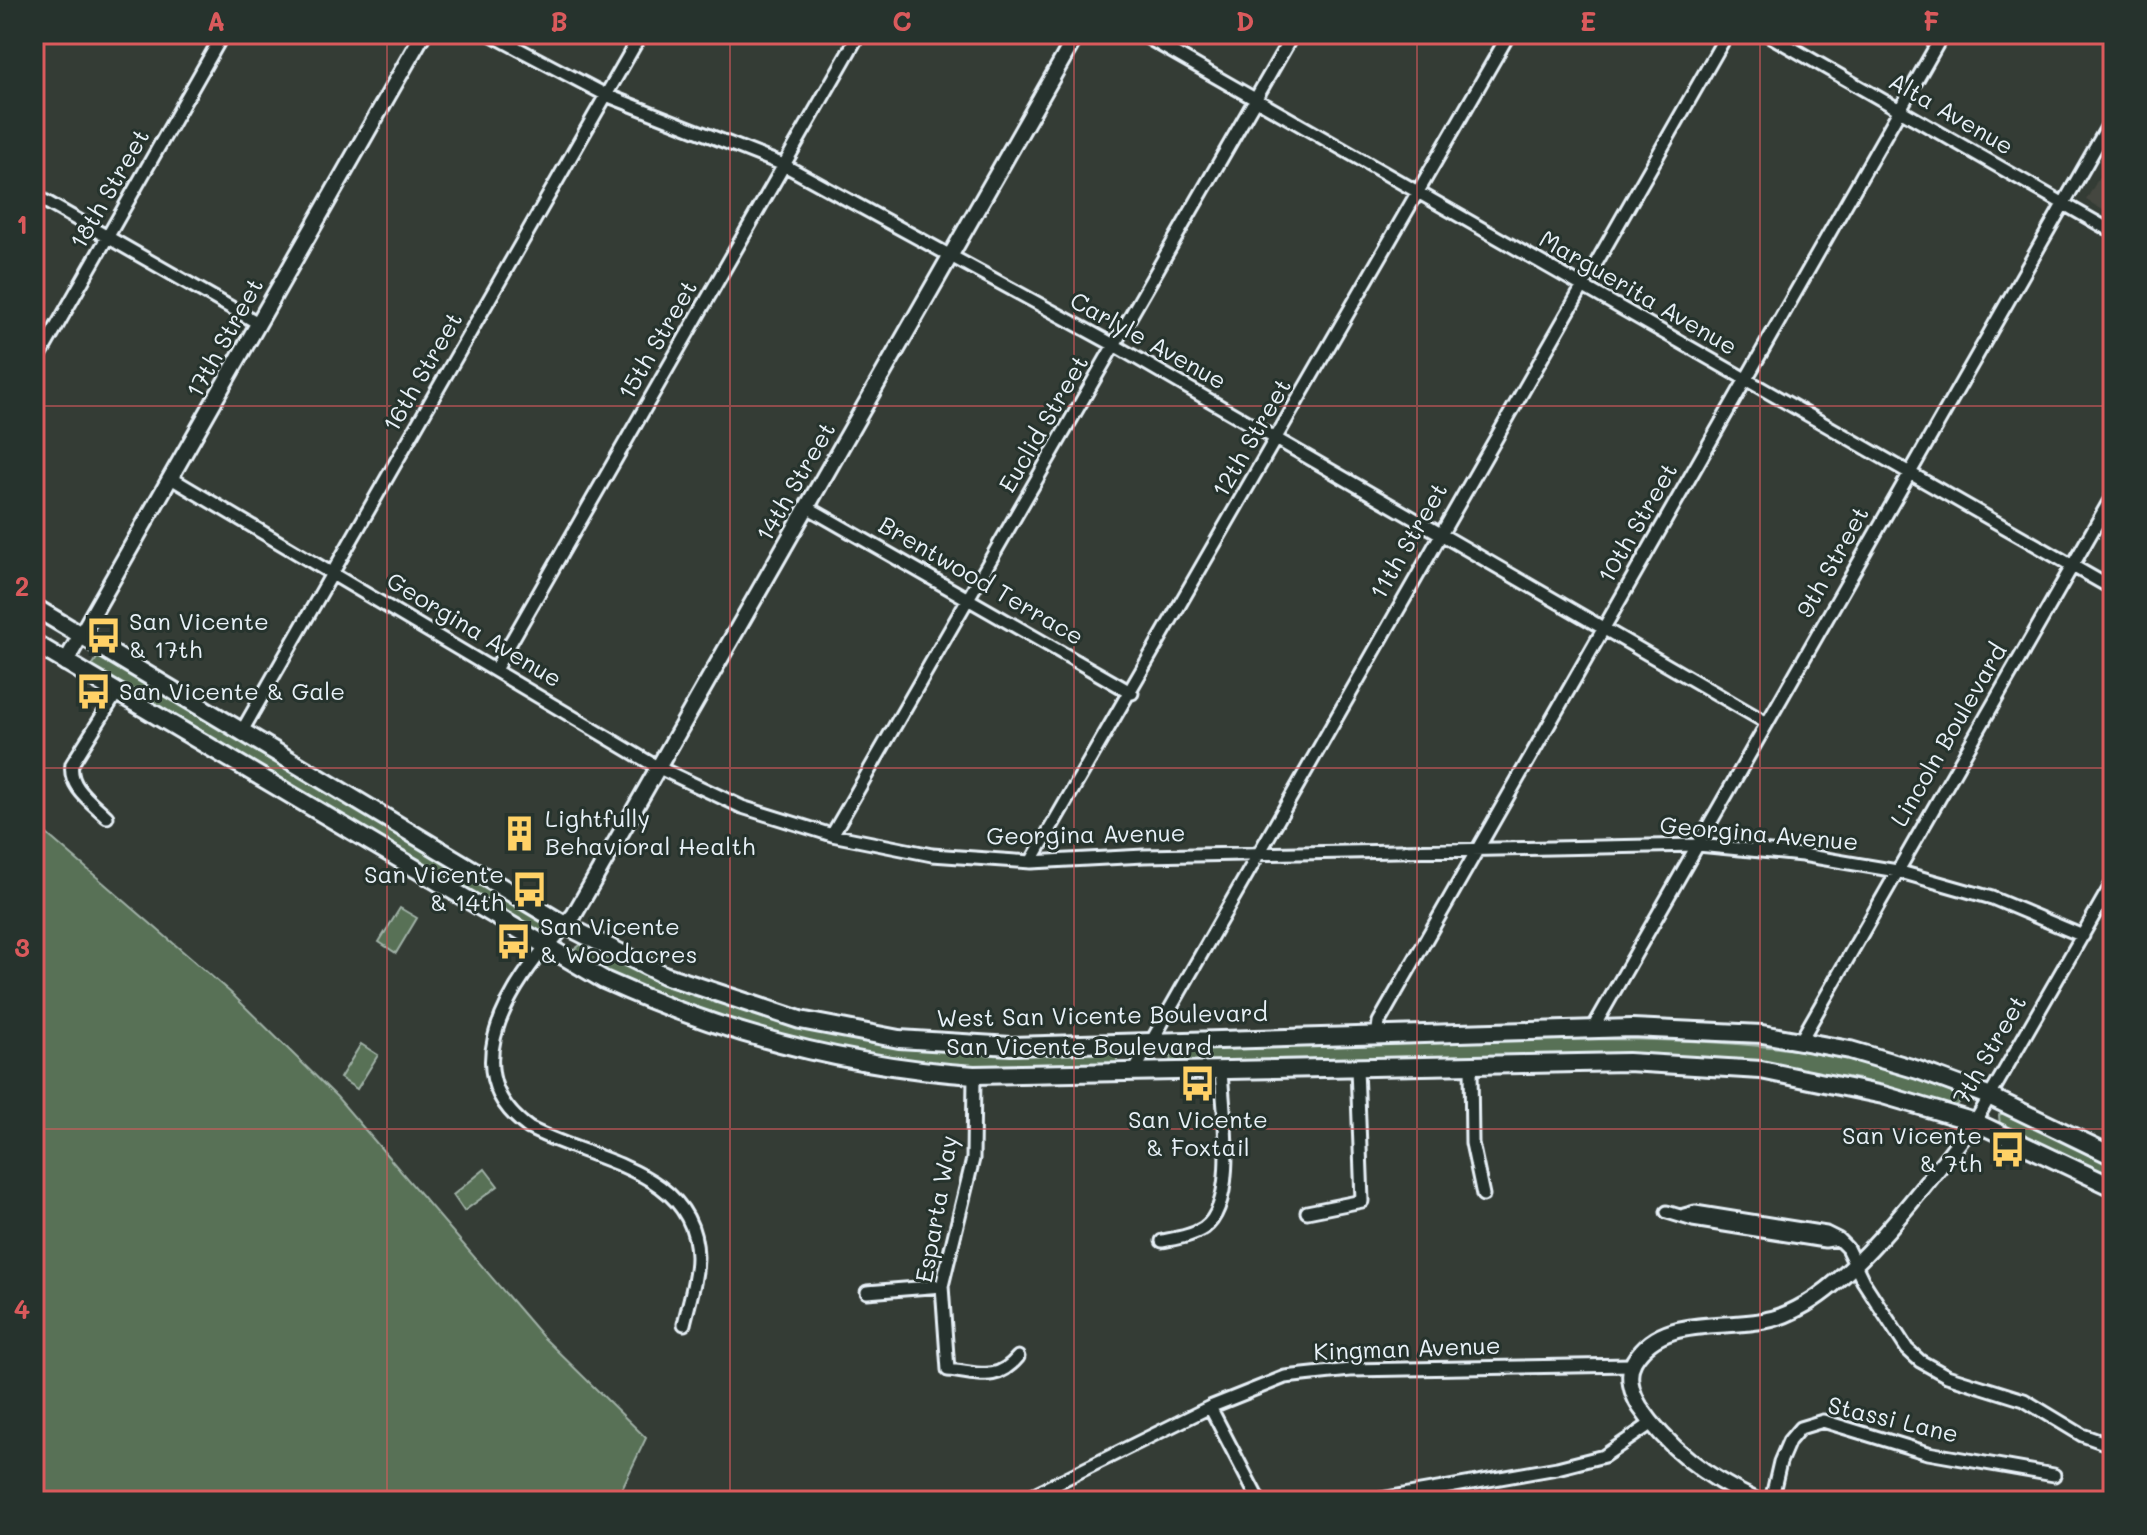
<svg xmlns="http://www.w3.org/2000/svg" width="2147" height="1535" font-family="Mali,sans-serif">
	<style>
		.built { fill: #44463f }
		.green { fill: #587156; stroke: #a0b1a7; stroke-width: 2 }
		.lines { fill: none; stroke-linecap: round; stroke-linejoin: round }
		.minor-casing { stroke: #e8f1f8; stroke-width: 17 }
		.tertiary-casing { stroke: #e8f1f8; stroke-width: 20 }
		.secondary-casing { stroke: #e8f1f8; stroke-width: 22 }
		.minor { stroke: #26332d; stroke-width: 11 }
		.tertiary { stroke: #26332d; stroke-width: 14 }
		.secondary { stroke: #26332d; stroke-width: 16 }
		.grid { fill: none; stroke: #da5a5c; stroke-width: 2; stroke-opacity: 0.55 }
		.labels { text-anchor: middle; stroke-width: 6; stroke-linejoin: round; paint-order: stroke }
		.street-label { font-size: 24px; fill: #e8f1f8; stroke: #26332d }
		.poi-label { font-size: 24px; fill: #e8f1f8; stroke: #26332d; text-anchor: start }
		.neatline { fill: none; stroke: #da5a5c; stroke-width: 3 }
		.grid-label { font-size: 26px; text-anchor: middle; font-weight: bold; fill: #da5a5c }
	</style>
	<rect width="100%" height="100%" fill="#343c35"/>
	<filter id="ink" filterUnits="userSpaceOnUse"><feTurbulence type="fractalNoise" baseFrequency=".0125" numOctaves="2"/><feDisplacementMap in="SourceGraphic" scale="16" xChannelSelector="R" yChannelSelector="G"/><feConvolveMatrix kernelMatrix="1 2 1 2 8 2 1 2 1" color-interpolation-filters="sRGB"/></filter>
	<g filter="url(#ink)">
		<path class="built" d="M2113,153V216L2086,200Z"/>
		<path class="green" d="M99,655L543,920V929L536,933L90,669Z
			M34,823L231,993L337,1097L542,1336L646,1438L616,1501H34Z
			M400,908L417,918L396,953L379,942Z
			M583,943C675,987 768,1025 869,1042C949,1055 1030,1052 1111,1050L1117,1053V1063L1114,1066C1080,1067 1045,1071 1010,1070C856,1065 713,1029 577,956L575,949Z
			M1582,1039C1709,1039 1839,1043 1957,1094L1960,1102L1952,1108L1859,1079L1748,1060L1656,1055L1169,1064L1174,1049Z
			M361,1044L378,1055L357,1089L340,1078Z
			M2007,1111L2113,1163V1183L2000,1126L1999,1115Z
			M485,1169L498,1186L464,1211L453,1195Z"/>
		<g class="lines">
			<defs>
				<path id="minor" d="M490,34L606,95L784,165L1114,345L1767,723
					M1141,34L2113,589
					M1767,34L2113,232
					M34,195L258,323
					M34,366L223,34
					M171,478L657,767L742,807L832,835L932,855L1031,862L1144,856L1698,845L1802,855L1897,871L1992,898L2083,936
					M807,507L1132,693
					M496,668L859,34
					M242,731L641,34
					M107,817C92,802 68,787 72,764L116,694
					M832,835L1293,34
					M1031,862L1509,34
					M546,946C502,999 458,1077 529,1128C590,1161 696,1169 697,1257C697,1279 689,1302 684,1324
					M1592,1030L2113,117
					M1377,1037L1379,1022L1943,34
					M1801,1040L2113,495
					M1471,1066L1472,1143L1483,1195
					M1134,1072L1727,34
					M974,1075L973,1159L942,1286L948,1370C979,1373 996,1383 1018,1357
					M1975,1122L2113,882
					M1307,1212L1362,1201L1357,1068
					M1667,1212L1693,1220L1825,1241L1838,1239
					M1684,1215L1695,1212L1826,1233L1838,1239L1847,1248L1863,1281L1907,1349L1920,1361L1947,1376L2024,1400L2082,1435L2113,1446
					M1162,1241C1177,1238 1192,1236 1204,1228C1238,1204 1223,1109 1221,1071
					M867,1292L942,1286
					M1210,1407L1259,1501
					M1020,1501L1210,1407L1285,1377L1350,1370L1632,1365
					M1369,1501L1557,1468L1604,1456L1652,1423
					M1771,1501L1780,1462L1789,1441L1800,1428L1823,1421L1928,1453L2054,1475"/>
				<path id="tertiary" d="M65,663L423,34
					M546,946L574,915L1077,34
					M1757,1501C1712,1480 1668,1449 1640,1407C1632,1394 1626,1375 1634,1361C1661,1315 1722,1330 1767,1320C1780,1318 1794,1311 1806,1304C1864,1270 1932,1175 1975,1122"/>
				<path id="secondary" d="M34,607L565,925L664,975L800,1020L899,1039L1011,1046L1632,1028L1762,1034L1850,1050L1918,1070L1991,1097L2113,1156
					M34,643L604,980C723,1034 843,1066 974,1075L1628,1062L1761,1070L1883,1095L1975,1122L2113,1187"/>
			</defs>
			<use href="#minor" class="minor-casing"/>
			<use href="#tertiary" class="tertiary-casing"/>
			<use href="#secondary" class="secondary-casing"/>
			<use href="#minor" class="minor"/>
			<use href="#tertiary" class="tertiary"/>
			<use href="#secondary" class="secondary"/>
		</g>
	</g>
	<path class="grid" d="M387,34V1501M730,34V1501M1074,34V1501M1417,34V1501M1760,34V1501M34,406H2113M34,768H2113M34,1129H2113"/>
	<defs>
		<symbol id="bus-bare" viewBox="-9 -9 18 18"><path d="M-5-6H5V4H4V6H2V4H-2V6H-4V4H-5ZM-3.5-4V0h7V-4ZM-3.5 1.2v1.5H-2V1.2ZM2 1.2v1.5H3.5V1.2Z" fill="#ffd166" stroke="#26332d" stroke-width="2.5" paint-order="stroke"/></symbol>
		<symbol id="building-bare" viewBox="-9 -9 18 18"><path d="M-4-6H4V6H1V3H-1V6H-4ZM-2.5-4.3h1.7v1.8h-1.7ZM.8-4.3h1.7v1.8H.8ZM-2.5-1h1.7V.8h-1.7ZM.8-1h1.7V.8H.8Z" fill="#ffd166" stroke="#26332d" stroke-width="2.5" paint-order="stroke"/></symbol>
	</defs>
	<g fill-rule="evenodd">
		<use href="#bus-bare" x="78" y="610" width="51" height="51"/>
		<use href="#bus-bare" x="68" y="666" width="51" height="51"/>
		<use href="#building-bare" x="494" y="808" width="51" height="51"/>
		<use href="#bus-bare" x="504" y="864" width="51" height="51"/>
		<use href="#bus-bare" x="488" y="916" width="51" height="51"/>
		<use href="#bus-bare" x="1172" y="1058" width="51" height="51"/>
		<use href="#bus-bare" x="1982" y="1124" width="51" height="51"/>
	</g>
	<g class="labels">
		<g class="street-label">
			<text transform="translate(1951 114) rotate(30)" y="8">Alta Avenue</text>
			<text transform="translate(110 189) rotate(-60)" y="8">18th Street</text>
			<text transform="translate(1638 293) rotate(30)" y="8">Marguerita Avenue</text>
			<text transform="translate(225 338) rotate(-61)" y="8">17th Street</text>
			<text transform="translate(658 340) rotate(-60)" y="8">15th Street</text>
			<text transform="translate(1148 341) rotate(29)" y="8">Carlyle Avenue</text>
			<text transform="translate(423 372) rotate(-60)" y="8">16th Street</text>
			<text transform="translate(1044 424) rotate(-60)" y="8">Euclid Street</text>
			<text transform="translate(1252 438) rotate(-60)" y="8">12th Street</text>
			<text transform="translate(796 482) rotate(-60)" y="8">14th Street</text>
			<text transform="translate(1638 523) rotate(-60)" y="8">10th Street</text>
			<text transform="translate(1409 541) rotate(-60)" y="8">11th Street</text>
			<text transform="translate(1833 562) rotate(-61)" y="8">9th Street</text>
			<text transform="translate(981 581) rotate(30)" y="8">Brentwood Terrace</text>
			<text transform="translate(474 630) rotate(31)" y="8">Georgina Avenue</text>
			<text transform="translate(1949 735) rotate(-60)" y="8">Lincoln Boulevard</text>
			<text transform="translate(1759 834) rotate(5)" y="8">Georgina Avenue</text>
			<text transform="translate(1086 835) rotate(-1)" y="8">Georgina Avenue</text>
			<text transform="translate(1102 1016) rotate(-1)" y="8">West San Vicente Boulevard</text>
			<text x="1079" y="1055">San Vicente Boulevard</text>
			<text transform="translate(1990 1050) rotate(-60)" y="8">7th Street</text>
			<text transform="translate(937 1209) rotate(-80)" y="8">Esparta Way</text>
			<text transform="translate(1407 1349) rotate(-2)" y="8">Kingman Avenue</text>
			<text transform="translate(1893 1420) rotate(13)" y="8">Stassi Lane</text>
		</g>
		<g class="poi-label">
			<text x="129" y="630">San Vicente<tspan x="129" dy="28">&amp; 17th</tspan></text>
			<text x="119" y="700">San Vicente &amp; Gale</text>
			<text x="545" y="827">Lightfully<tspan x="545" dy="28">Behavioral Health</tspan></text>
			<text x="504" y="883" text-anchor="end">San Vicente<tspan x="504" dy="28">&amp; 14th</tspan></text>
			<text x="540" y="935">San Vicente<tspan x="540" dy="28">&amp; Woodacres</tspan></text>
			<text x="1198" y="1128" text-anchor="middle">San Vicente<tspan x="1198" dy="28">&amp; Foxtail</tspan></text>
			<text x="1982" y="1144" text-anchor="end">San Vicente<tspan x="1982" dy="28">&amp; 7th</tspan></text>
		</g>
	</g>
	<rect width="2147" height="1535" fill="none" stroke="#26332d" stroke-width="88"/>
	<rect x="44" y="44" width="2059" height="1447" class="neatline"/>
	<g class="grid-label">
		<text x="216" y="31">A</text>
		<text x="559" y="31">B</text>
		<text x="902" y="31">C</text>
		<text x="1245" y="31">D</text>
		<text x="1588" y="31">E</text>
		<text x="1931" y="31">F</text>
		<text x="22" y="234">1</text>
		<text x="22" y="596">2</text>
		<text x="22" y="957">3</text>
		<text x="22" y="1319">4</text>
	</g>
</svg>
